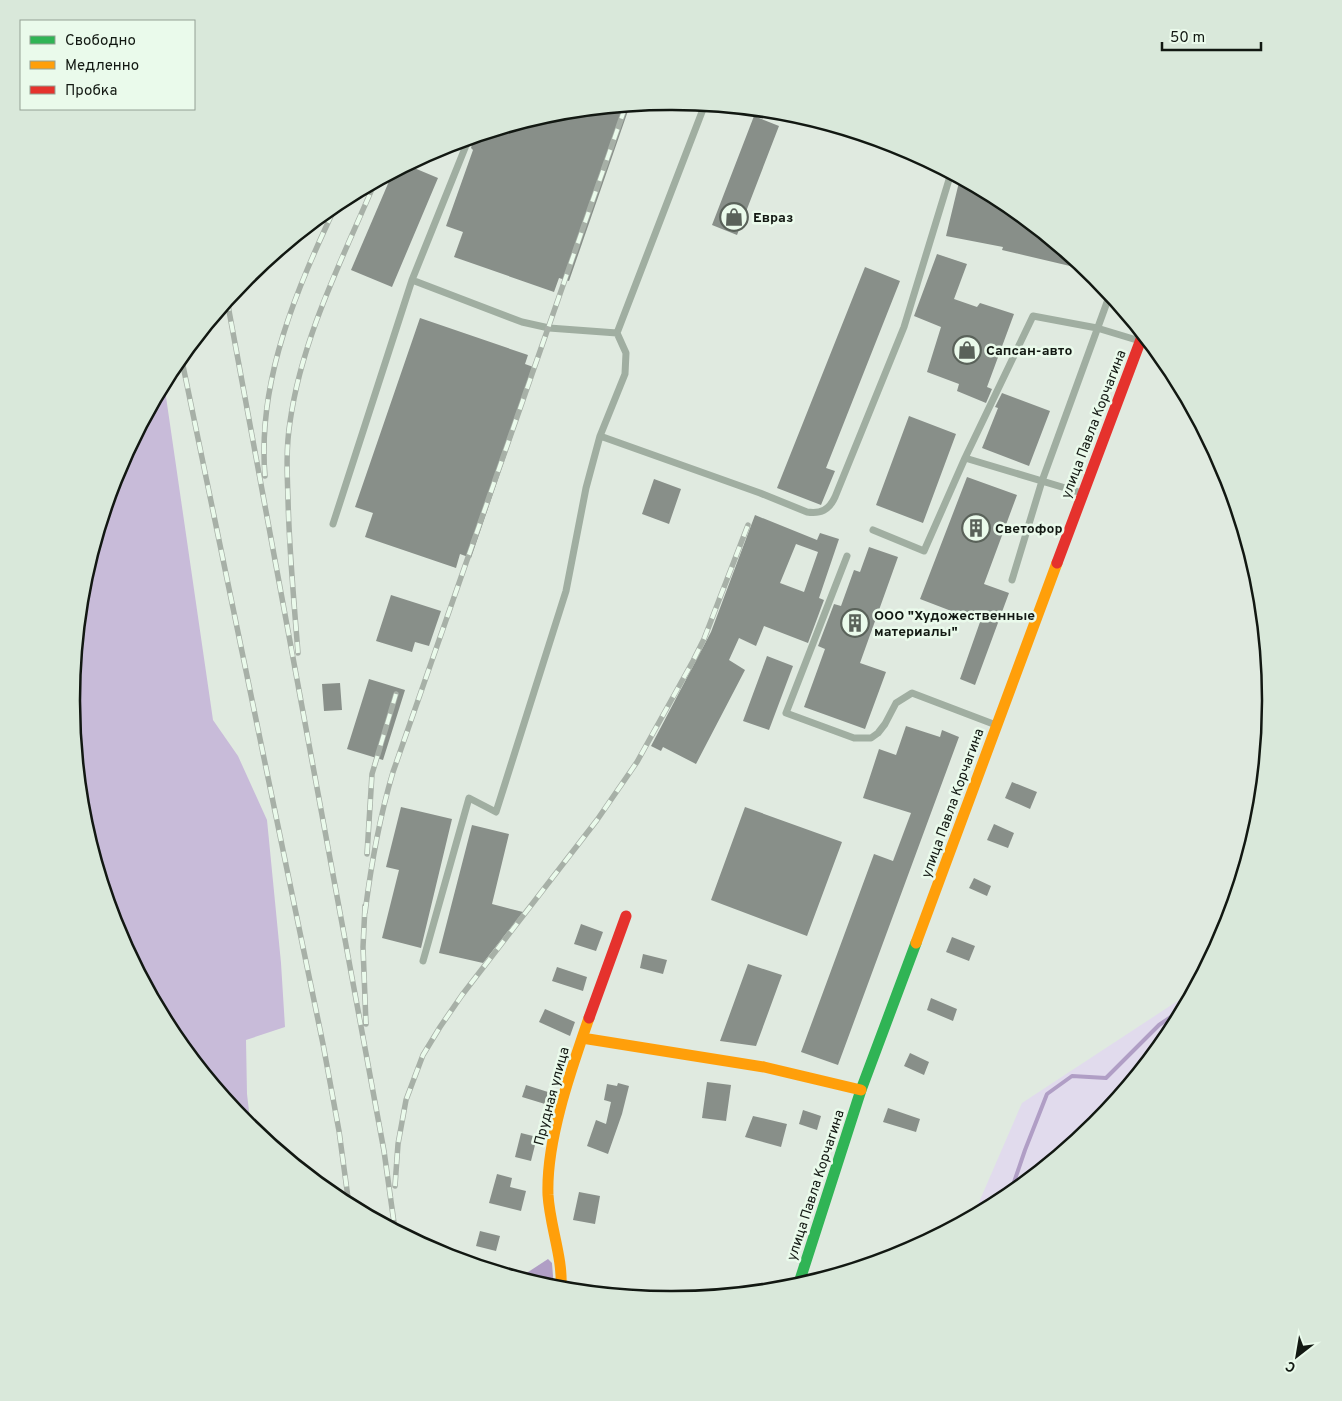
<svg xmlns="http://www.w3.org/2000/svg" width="1342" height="1401" font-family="Overpass,sans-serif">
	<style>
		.green { fill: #e1dbed }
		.forest { fill: #c8bbd9 }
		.water { fill: #b09ec5 }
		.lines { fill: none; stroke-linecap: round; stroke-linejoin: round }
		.stream { stroke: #b09ec5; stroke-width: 4 }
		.building { fill: #888f89; fill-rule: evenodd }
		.lane { stroke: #a0aea1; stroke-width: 7 }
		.fast { stroke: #30b455; stroke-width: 11 }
		.slow { stroke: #ff9f0a; stroke-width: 11 }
		.jam { stroke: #e5322d; stroke-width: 11 }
		.rail-casing { stroke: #a7b0a7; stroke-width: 5.5 }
		.rail { stroke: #eafaeb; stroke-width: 4; stroke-dasharray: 11; stroke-linecap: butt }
		.labels { text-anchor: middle; stroke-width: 5; stroke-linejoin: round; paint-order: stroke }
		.poi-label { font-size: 14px; font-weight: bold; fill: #121812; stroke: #eafaeb; text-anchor: start }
		.street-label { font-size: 14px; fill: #121812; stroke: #eafaeb }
		.rim { fill: none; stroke: #121812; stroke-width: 2.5 }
	</style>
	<rect width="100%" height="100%" fill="#e0eae0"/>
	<path class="green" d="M1194,988L1170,1034L1095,1125L1004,1199L973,1216L1022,1103L1176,1002Z"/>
	<path class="forest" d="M164,383L213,720L238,756L267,820L281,963L285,1027L246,1040L247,1094L251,1128L172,1033L117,930L83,817L71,700L83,583L117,471Z"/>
	<path class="water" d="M548,1259L552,1263L554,1289L519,1278Z"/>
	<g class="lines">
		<path class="stream" d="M1010,1194L1025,1150L1047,1094L1072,1076L1106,1078L1159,1025L1184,1008"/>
	</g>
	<path class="building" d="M630,105L569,281L559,278L554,292L454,257L463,232L446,226L473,150L471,148L474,137L554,112Z
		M754,116L779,126L737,235L712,225Z
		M407,165L438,178L392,287L351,270L393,172Z
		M960,178L1004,202L1087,270L1002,250L1003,247L946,236Z
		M937,254L967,264L954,299L977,307L980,303L1014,314L987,387L992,389L986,403L957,391L959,384L927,372L941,327L914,316Z
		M865,267L900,281L826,468L835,471L821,505L777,488Z
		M420,318L528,355L525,364L536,368L471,558L460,554L456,568L365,537L373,513L355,507Z
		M1002,393L1050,411L1029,466L982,448L998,408L995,407Z
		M909,416L956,434L923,523L876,505Z
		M967,477L1017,495L984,584L1009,593L975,685L960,679L980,622L920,599Z
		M654,479L681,489L669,524L642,514Z
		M755,515L817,540L820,533L839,539L819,598L824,600L808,643L764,626L756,646L739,638L729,660L745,670L696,764L663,747L661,751L651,746L711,632ZM796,544L818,552L804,592L780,583Z
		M869,547L898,557L860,663L886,672L865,729L804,707L825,649L818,646L834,604L841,606L854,570L860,572Z
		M391,595L441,611L429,646L415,642L412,652L376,641Z
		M767,656L793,666L769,730L743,721Z
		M369,679L405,690L383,760L347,749Z
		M340,683L342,710L324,711L322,684Z
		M906,726L940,737L942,730L959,737L838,1065L801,1052L874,854L893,861L911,813L863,798L879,749L896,755Z
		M1012,782L1037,792L1030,809L1005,798Z
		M401,807L452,819L421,948L382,938L399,870L386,867Z
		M745,807L842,842L807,936L711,900Z
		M994,824L1014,833L1008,848L987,840Z
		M472,825L509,834L492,904L523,912L483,963L439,953Z
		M974,878L991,886L987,896L969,888Z
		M581,924L603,932L596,951L574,944Z
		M952,937L975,946L969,961L946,952Z
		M643,954L667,960L663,974L640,968Z
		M748,964L782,975L756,1046L720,1041Z
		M557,967L587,977L583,991L552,981Z
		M931,998L957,1009L953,1021L927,1010Z
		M545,1009L575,1022L570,1036L539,1022Z
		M910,1053L929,1062L924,1075L904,1066Z
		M707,1082L731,1085L726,1121L702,1118Z
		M618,1083L629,1086L622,1114L608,1154L587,1146L596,1120L606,1124L611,1102L604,1100L607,1084L617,1086Z
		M526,1085L548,1092L545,1104L522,1097Z
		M888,1108L920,1119L916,1132L883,1122Z
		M803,1110L821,1116L817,1130L799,1124Z
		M753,1116L787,1124L781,1147L745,1137Z
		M521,1133L537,1137L531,1161L515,1157Z
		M497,1174L512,1178L510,1187L526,1191L521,1211L489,1203Z
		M579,1192L600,1196L595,1224L573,1220Z
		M480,1231L500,1236L496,1251L476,1246Z"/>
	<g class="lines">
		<path class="lane" d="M846,130L877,139
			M412,280L522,322L549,328L617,333
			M600,436L760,493L807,512C821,514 829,510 835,497L904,327L951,173
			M965,458L1033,316L1097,328L1140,341
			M333,524L412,280L469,138
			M873,530L924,551L965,458L1082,493
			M847,556L786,713L854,738H871L878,733L885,724L896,703L912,693L996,725
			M1012,580L1042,481L1110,294
			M423,961L469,798L496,812L566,591L586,488L600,436L625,374L626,353L617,333L705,104"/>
		<path class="fast" d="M798,1286L861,1090L916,943"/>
		<path class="slow" d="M916,943L1057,563
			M582,1038L764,1067L861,1090
			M561,1289C563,1257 550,1227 548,1195C546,1140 571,1070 589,1018"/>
		<path class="jam" d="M1057,563L1143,334
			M589,1018L626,916"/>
		<defs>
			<path id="rail" d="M227,300L384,1151L395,1230
				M181,356L323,1044L339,1131L349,1205
				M265,476C257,379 297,289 337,203
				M298,653C294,601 289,550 288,498C287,473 286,447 290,422C302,337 342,260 375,182
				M367,854L372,774L396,694
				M365,906L363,947L366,1024
				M365,913C371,865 379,819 393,772L626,105
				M395,1186L398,1144L406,1100L423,1055L440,1027L462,995L597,820L637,762L693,661L704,639L748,525"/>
		</defs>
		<use href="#rail" class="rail-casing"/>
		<use href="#rail" class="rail"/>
	</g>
	<defs>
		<symbol id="shop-ring" viewBox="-11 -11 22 22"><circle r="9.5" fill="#eafaeb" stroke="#5a625a" stroke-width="1.5"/><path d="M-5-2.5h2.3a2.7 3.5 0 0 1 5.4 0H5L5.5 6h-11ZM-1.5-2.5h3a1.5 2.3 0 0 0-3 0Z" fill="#5a625a"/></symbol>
		<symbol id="building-ring" viewBox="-11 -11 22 22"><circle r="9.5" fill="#eafaeb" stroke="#5a625a" stroke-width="1.5"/><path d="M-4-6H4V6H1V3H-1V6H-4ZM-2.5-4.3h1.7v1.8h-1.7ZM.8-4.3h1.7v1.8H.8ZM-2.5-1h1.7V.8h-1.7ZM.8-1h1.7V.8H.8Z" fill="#5a625a"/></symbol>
	</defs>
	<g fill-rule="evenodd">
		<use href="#shop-ring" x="718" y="201" width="32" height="32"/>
		<use href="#shop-ring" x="951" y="334" width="32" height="32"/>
		<use href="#building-ring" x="960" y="512" width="32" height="32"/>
		<use href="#building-ring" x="839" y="607" width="32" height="32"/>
	</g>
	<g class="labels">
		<g class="poi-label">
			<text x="753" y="222">Евраз</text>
			<text x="986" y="355">Сапсан-авто</text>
			<text x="995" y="533">Светофор</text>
			<text x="874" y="620">ООО "Художественные<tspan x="874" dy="16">материалы"</tspan></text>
		</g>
		<g class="street-label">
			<text transform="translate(1093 424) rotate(-69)" y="5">улица Павла Корчагина</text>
			<text transform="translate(952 803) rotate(-70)" y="5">улица Павла Корчагина</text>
			<text transform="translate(551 1096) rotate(-75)" y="5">Прудная улица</text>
			<text transform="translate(815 1185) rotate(-72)" y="5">улица Павла Корчагина</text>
		</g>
	</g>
	<path d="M0 0H1342V1401H0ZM670 110H672A590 590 0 0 1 1262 700V701A590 590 0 0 1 672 1291H670A590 590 0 0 1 80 701V700A590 590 0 0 1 670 110Z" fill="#d9e8da" fill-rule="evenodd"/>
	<path class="rim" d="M670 110H672A590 590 0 0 1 1262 700V701A590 590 0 0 1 672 1291H670A590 590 0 0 1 80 701V700A590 590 0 0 1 670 110Z"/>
	<rect x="20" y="20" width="175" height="90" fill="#eafaeb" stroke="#94a094"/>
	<rect x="30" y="36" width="25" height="8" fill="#30b455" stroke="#94a094"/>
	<text x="65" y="45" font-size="15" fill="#121812">Свободно</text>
	<rect x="30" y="61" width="25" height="8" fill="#ff9f0a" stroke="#94a094"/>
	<text x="65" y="70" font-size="15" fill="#121812">Медленно</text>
	<rect x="30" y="86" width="25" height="8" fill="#e5322d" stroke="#94a094"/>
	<text x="65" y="95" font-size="15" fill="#121812">Пробка</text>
	<g transform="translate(1297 1356) rotate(211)" stroke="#eafaeb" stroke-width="4" paint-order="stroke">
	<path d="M0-4L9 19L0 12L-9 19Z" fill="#121812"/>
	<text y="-8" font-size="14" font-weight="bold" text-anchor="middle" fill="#121812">С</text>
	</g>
	<path d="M1162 42v8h99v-8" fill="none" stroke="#121812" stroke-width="2.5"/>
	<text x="1170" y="42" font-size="15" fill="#121812" stroke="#eafaeb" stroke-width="4" paint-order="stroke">50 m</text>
</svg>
